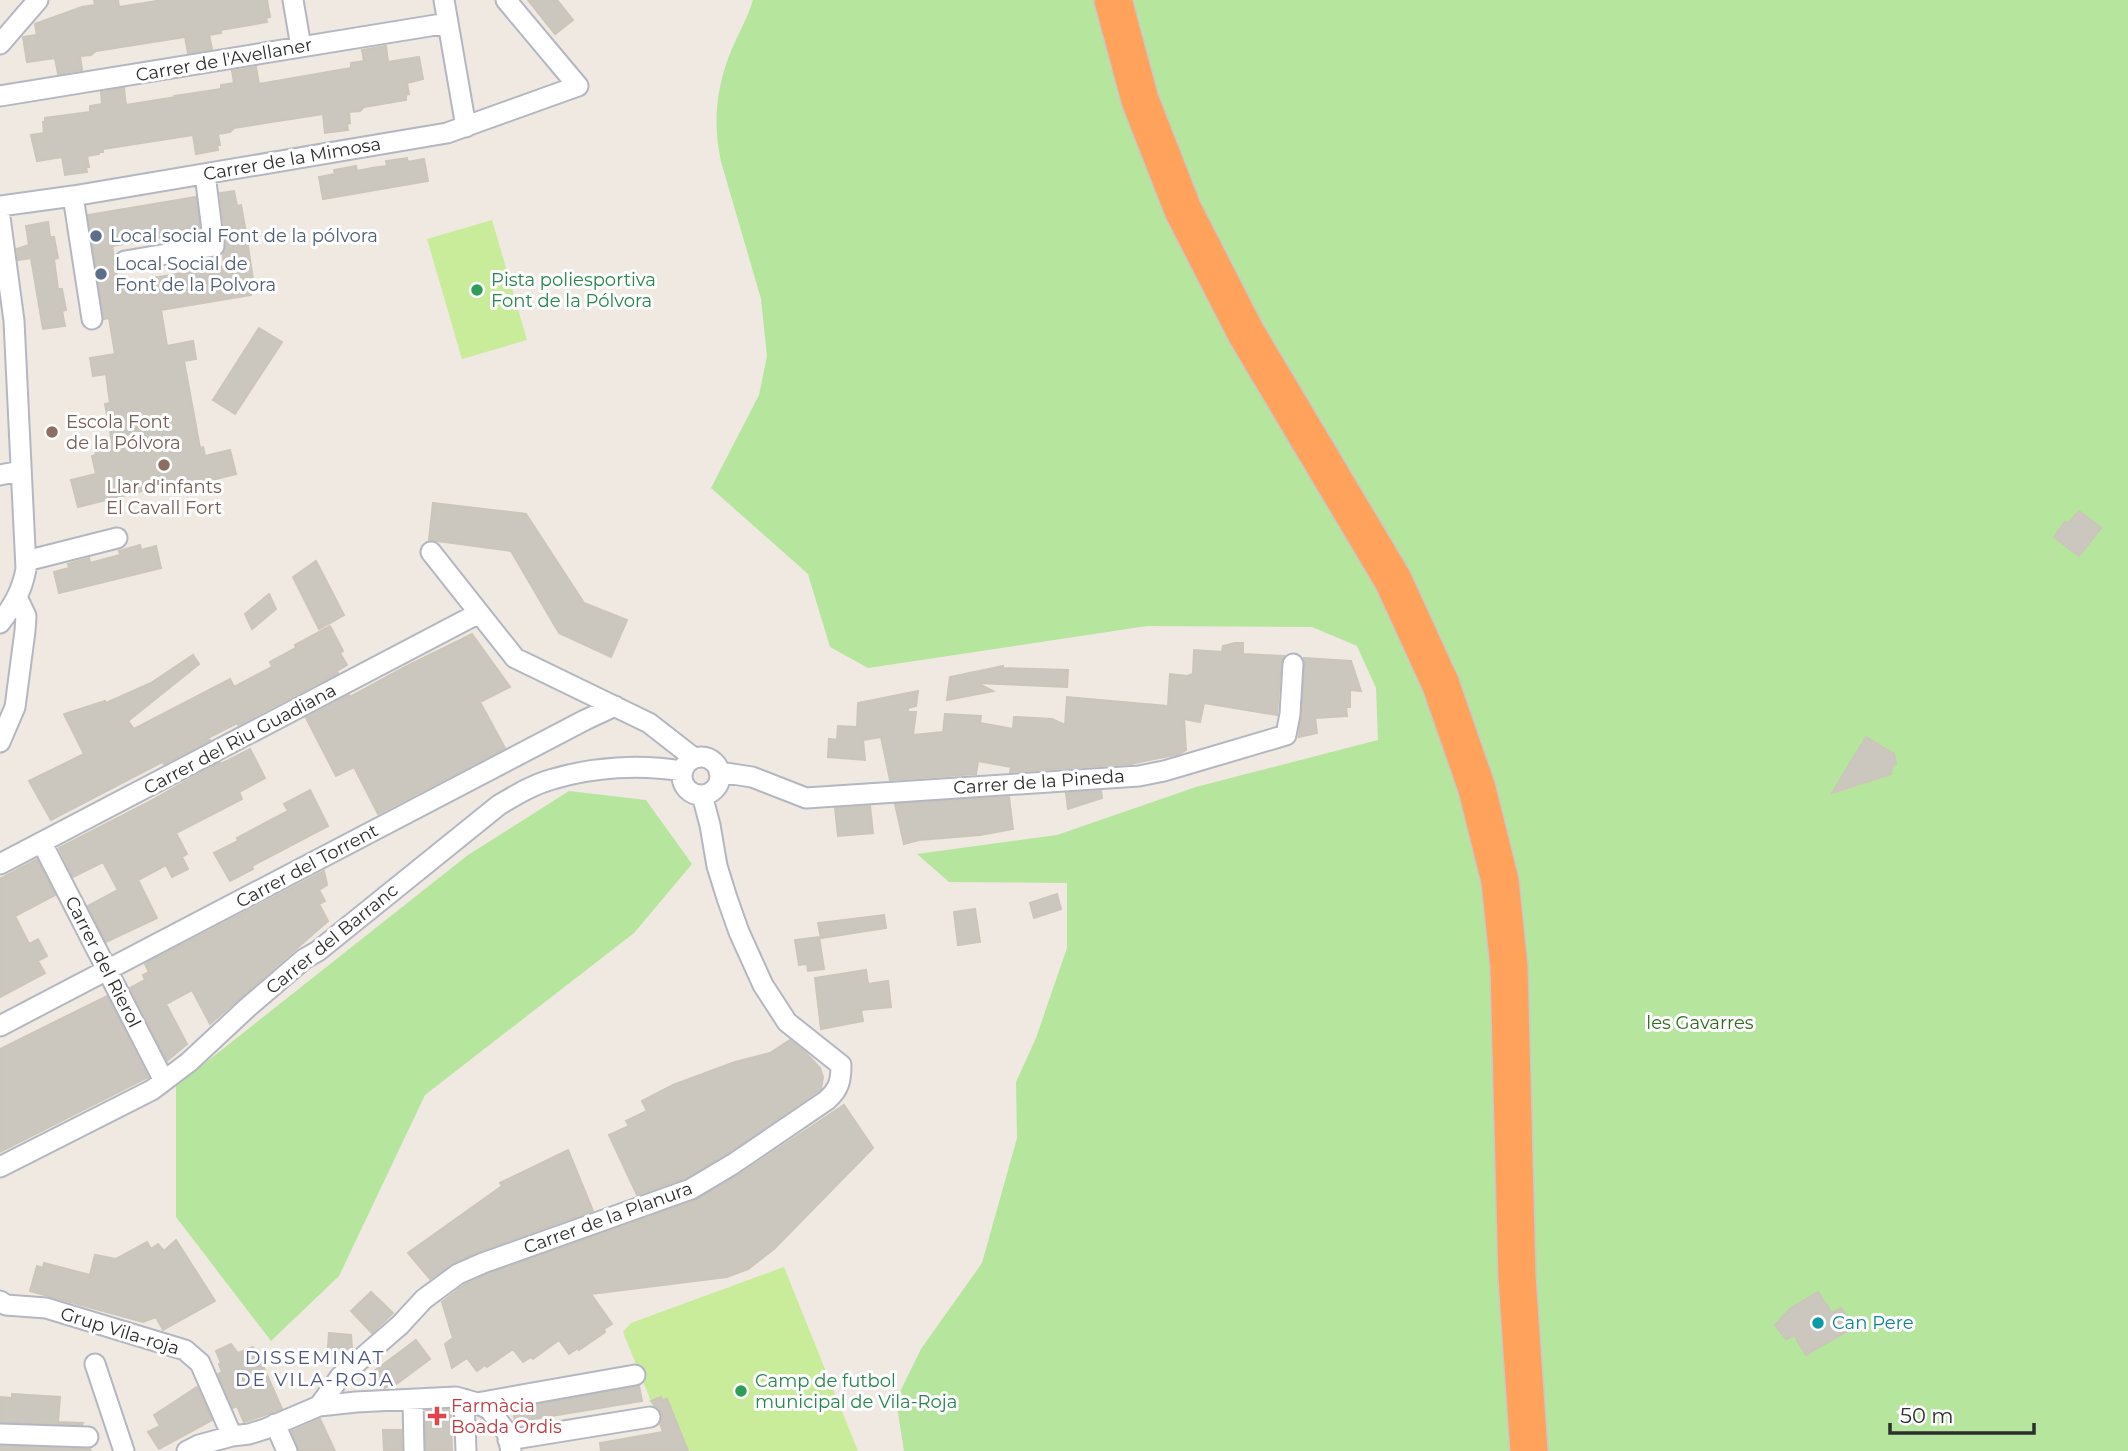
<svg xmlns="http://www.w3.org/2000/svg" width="2128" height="1451" font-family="Montserrat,sans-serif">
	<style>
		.green { fill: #b6e59e }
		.pitch { fill: #c9ec9a }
		.building { fill: #cbc7bf; stroke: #cbc5ba; stroke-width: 2 }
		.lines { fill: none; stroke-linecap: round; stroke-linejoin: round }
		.street-casing { stroke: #b4b7c1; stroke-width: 23 }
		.highway-casing { stroke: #c9c9c9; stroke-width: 40 }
		.street { stroke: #fff; stroke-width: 19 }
		.highway { stroke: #ffa35c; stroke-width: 37 }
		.service-dot { fill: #5c6f8a; stroke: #fff; stroke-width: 2.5 }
		.leisure-dot { fill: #2e9e5b; stroke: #fff; stroke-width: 2.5 }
		.education-dot { fill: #8d6e63; stroke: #fff; stroke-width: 2.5 }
		.culture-dot { fill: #0f9aa8; stroke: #fff; stroke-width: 2.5 }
		.health-dot { fill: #e0444e; stroke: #fff; stroke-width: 2.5 }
		.labels { text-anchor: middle; stroke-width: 6; stroke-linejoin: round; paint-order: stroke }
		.street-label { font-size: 18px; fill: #2e2e2e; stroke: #fff }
		.service-label { font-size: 18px; fill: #4e5e75; stroke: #fff; text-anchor: start }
		.leisure-label { font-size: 18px; fill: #27864d; stroke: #fff; text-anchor: start }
		.education-label { font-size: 18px; fill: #785e54; stroke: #fff; text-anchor: start }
		.park-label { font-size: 18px; fill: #2c6e1b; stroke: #fff }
		.culture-label { font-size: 18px; fill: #0d838f; stroke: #fff; text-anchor: start }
		.health-label { font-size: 18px; fill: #be3a42; stroke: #fff; text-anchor: start }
		.neighbourhood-label { font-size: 19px; letter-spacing: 2px; fill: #4d5680; stroke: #fff }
	</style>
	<rect width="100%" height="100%" fill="#efe9e1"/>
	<path class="green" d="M753,0H2128V1451H904L896,1400L921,1349L982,1263L1017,1138L1016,1082L1036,1038L1067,948V883L949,882L917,854L1057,835L1196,787L1378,740L1376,688L1357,646L1312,627L1147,626L868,668L830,647L808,574L711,488L759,395L767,356L761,299L722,165C712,126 716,88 731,51C738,34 748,17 753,0Z
		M569,791L646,800L692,864L634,933L425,1095L339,1276L271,1341L176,1217V1086L468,855Z"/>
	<path class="pitch" d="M492,220L527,340L462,359L427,239Z
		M784,1267L858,1451H671L623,1332L631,1323Z"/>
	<path class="building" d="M94,0H118L119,7L163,0H267L270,17L266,18L267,22L226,29L221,30V33L209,35L212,49L188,53L185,37L96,51L91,55L80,56L82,70L58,74L55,58L27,62L23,37L37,35L35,24L82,7L95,5Z
		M528,0H557L573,20L555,34Z
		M386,46L388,62L419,57L423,79L407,83L409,94L406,95V100L364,107L360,111L349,112L350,123L347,124L348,130L325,133L323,114L234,128L230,132L218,134L220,145H217L218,150L196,154L193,135L103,149V152H99V154L87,156L89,167H86L87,172L65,175L62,157L37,161L31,135L44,133L43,122H45V118L90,112V106L102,104L101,92L124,88L126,105L176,97L175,96L221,89V85L234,83L232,71L256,67L259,84L351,68V63L364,61L362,50Z
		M407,158L408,162L424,159L428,181L323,199L319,177L335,174L334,170L356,166L357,171L372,168L387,166L386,161Z
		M234,191L237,206L241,205L245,227L253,279L249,280L251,295L161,310L167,346L193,341L196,359L184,361L200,448L203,447L205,456L230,450L236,474L172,490L170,484L78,507L71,480L96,474L92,456L96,455L94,447L112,442L105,404L110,403L106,374L93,376L90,358L115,354L109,318L104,319L88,215L196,197L200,231L112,246L118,284L224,266L223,254L226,244L220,193Z
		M48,222L50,237H54L58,258L54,259L58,289H62L66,310L62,311L65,326L43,329L31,258L18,260L17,249L29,245L26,226Z
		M259,328L282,342L235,414L213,400Z
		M433,503L526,514L584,603L627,620L611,657L559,633L511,551L429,540Z
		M2079,511L2101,528L2079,556L2054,537L2065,522L2069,523Z
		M140,545L141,550L156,546L161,568L59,593L54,572L69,568L68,564L89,558L90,563L120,555L119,551Z
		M316,561L344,615L319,629L293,577Z
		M269,594L276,609L252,629L245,614Z
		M330,626L343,651L340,653L347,665L337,671L338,673L238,725L237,723L208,738L210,740L164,764L162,762L51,820L29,781L84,754L64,714L105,701L106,703L151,683L193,655L199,664L128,721L134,729L230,679L234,687L272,667L270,662L296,648L295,645Z
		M472,634L510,687L480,702L505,748L378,814L354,767L336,776L306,718L349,695L350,697L405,667Z
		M1235,643H1243V654L1284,656L1281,663L1277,715L1204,703L1200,722L1184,719L1186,750L1179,754L1130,764L1010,772L1011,767L978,761L976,774L890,780L881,737L863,740L865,760L828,757L829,739L837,740L838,726L857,727L858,703L918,691L916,706L908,708V712H916L913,735L943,732L945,714L981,716L980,723L1013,729L1014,717L1052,719L1065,725L1067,697L1168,706L1170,674L1187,676L1193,674L1194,650L1222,652L1223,646Z
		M1304,658L1351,661L1361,691L1350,690V707H1346L1347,716L1315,718L1317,733L1299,737L1305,665Z
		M1003,666V668L1068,670L1067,687L977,683L993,691L947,700L950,677Z
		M1866,737L1894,754L1896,764L1892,765L1891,774L1832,793Z
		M250,749L265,778L239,792L242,799L176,833L187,854L182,857L188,869L172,877L166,865L138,880L157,918L106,942L88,906L118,890L103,862L73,877L59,848L145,804L220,762L221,764Z
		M310,790L328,826L252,866L253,869L230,881L214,853L238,841L237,838L288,811L284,804Z
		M1101,791L1102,798L1068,809L1066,793Z
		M1009,797L1013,829L980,835L919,840L904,844L895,804Z
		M870,806L873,833L838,836L835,808Z
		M37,859L55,895L15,916L29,944L38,939L47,956L38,961L45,973L0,997V879Z
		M324,871L327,885L319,890L325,901L319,904L328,921L210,1024L192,990L166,1004L187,1044L167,1061L130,988L145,980L143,975L149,972L145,964Z
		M1057,894L1061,909L1034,918L1030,903Z
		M975,909L980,942L958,945L954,912Z
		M884,915L886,928L821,938L818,923Z
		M819,937L824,969L808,971L807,964L799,965L795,940Z
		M866,970L868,984L888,981L891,1007L861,1010L863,1021L821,1029L815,978Z
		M107,996L148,1077L0,1152V1049Z
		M790,1040L806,1053L820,1068L823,1077L821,1089L726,1154L686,1178L637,1195L609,1135L629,1126L626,1121L647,1111L642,1101L673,1085L735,1062L770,1053Z
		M844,1105L873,1148L774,1249L748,1269L727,1277L591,1294L612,1324L604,1329L605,1332L579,1350L578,1348L569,1354L559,1340L533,1359L531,1357L523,1362L513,1349L487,1367L485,1365L477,1371L467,1358L452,1368L445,1344L453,1338L442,1302L464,1285L488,1274L695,1200L740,1174Z
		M568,1150L593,1211L478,1252L453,1263L430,1279L408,1253L502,1186L500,1183Z
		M176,1240L215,1301L163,1330L156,1317L143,1322L30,1291L37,1266L43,1268L44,1263L90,1275L95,1255L116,1259L147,1242L151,1249L158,1244L164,1251Z
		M371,1292L393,1313L372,1333L351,1311Z
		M1818,1292L1832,1313L1841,1308L1854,1327L1806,1355L1794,1335L1786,1339L1775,1325L1791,1308Z
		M329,1333L351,1335L352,1347L327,1359Z
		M416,1340L430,1359L395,1385L393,1382L385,1388L373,1372Z
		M231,1344L238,1353L253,1347L258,1361L260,1359L282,1409L244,1422L237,1406L233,1408L218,1374L222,1372L219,1364L221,1363L216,1351Z
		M639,1386L642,1401L515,1422L513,1409Z
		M197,1387L212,1420L159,1449L148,1432L160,1426L154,1415Z
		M12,1394L60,1397L58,1422L83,1423L82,1425L0,1422V1397L12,1398Z
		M661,1397L662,1400L667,1399L688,1451H601L600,1443L663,1432L660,1424L662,1414L651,1401Z
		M451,1410L452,1451H426V1411Z
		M320,1419L335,1451H299L292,1431Z
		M383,1430H401L402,1451H384Z
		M0,1446L90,1449L91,1451H0Z"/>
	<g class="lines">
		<defs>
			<path id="street" d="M293,0L301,47
				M444,0L466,127
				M0,44L38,0
				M0,96L448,23
				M73,196L92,319
				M0,206L73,196L447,133L578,86L506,0
				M0,217L14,321L26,569C22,591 13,606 0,623
				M125,261L214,246L205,174
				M0,475L21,471
				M431,552L515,658L649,723L694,758
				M26,561L117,538
				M0,742L15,707L25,631L26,616L17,597
				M682 776a19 19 0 1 1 38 0a19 19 0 1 1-38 0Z
				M719,772L752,777L806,798L1139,776L1164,771L1286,735L1290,714L1293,664
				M42,843L164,1081
				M0,864L479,613
				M0,1026L585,720L615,706
				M0,1167L152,1090L189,1062L247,1008L304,959L318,951L499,805C516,795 534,784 553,779C594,767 640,764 682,771
				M0,1301L6,1305L46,1308L185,1350L200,1363L232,1436
				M95,1364L124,1451
				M464,1399L466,1451
				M413,1400L414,1451
				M477,1403L635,1375
				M319,1406L340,1377L400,1325L424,1299L458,1274L483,1263L691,1189L733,1164L827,1100C839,1089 841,1081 841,1065L787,1022L763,985L739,932L727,898L717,866L710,825L702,795
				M275,1424L287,1451
				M0,1434L88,1437
				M508,1440L650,1417
				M187,1451L199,1445L232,1436L249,1434L265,1429L319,1406L356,1402L456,1397L477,1403L490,1410L507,1433L511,1451"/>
			<path id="highway" d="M1113,0L1140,100L1183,210L1246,333L1393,580L1441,685L1477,789L1500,881L1509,967L1517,1277L1529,1451"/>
		</defs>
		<use href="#street" class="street-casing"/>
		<use href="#highway" class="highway-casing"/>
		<use href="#street" class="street"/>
		<use href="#highway" class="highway"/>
	</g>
	<g class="service-dot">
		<circle cx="96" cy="236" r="7"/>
		<circle cx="101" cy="274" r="7"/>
	</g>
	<g class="leisure-dot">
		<circle cx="477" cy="290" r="7"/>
		<circle cx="741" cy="1391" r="7"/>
	</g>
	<g class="education-dot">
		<circle cx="52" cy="432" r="7"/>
		<circle cx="164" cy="465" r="7"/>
	</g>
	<circle class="culture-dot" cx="1818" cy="1323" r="7"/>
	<path class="health-dot" d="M433.5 1405.5h7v7h7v7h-7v7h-7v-7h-7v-7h7z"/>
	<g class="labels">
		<g class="street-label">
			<text transform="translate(224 60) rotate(-10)" y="6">Carrer de l'Avellaner</text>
			<text transform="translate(292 159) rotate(-10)" y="6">Carrer de la Mimosa</text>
			<text transform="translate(240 739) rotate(-28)" y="6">Carrer del Riu Guadiana</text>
			<text transform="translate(1039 782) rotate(-4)" y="6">Carrer de la Pineda</text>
			<text transform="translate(307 866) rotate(-28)" y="6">Carrer del Torrent</text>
			<text transform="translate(332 939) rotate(-39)" y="6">Carrer del Barranc</text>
			<text transform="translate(103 962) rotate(63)" y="6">Carrer del Rierol</text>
			<text transform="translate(608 1218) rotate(-20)" y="6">Carrer de la Planura</text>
			<text transform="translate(120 1331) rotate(17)" y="6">Grup Vila-roja</text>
		</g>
		<g class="service-label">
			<text x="110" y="242">Local social Font de la pólvora</text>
			<text x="115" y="270">Local Social de<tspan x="115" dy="21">Font de la Polvora</tspan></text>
		</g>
		<g class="leisure-label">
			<text x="491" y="286">Pista poliesportiva<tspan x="491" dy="21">Font de la Pólvora</tspan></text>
			<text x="755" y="1387">Camp de futbol<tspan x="755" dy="21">municipal de Vila-Roja</tspan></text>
		</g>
		<g class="education-label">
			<text x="66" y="428">Escola Font<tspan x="66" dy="21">de la Pólvora</tspan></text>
			<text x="164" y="493" text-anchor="middle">Llar d'infants<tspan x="164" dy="21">El Cavall Fort</tspan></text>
		</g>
		<g class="park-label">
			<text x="1700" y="1029">les Gavarres</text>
		</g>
		<g class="culture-label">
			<text x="1832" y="1329">Can Pere</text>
		</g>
		<g class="health-label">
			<text x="451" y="1412">Farmàcia<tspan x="451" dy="21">Boada Ordis</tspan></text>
		</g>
		<g class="neighbourhood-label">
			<text x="315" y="1364">DISSEMINAT<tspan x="315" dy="22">DE VILA-ROJA</tspan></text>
		</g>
	</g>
	<path d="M1890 1423v10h144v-10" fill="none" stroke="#2e2e2e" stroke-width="3.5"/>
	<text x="1900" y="1423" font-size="21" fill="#2e2e2e" stroke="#ffffff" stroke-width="5" paint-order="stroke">50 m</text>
</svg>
